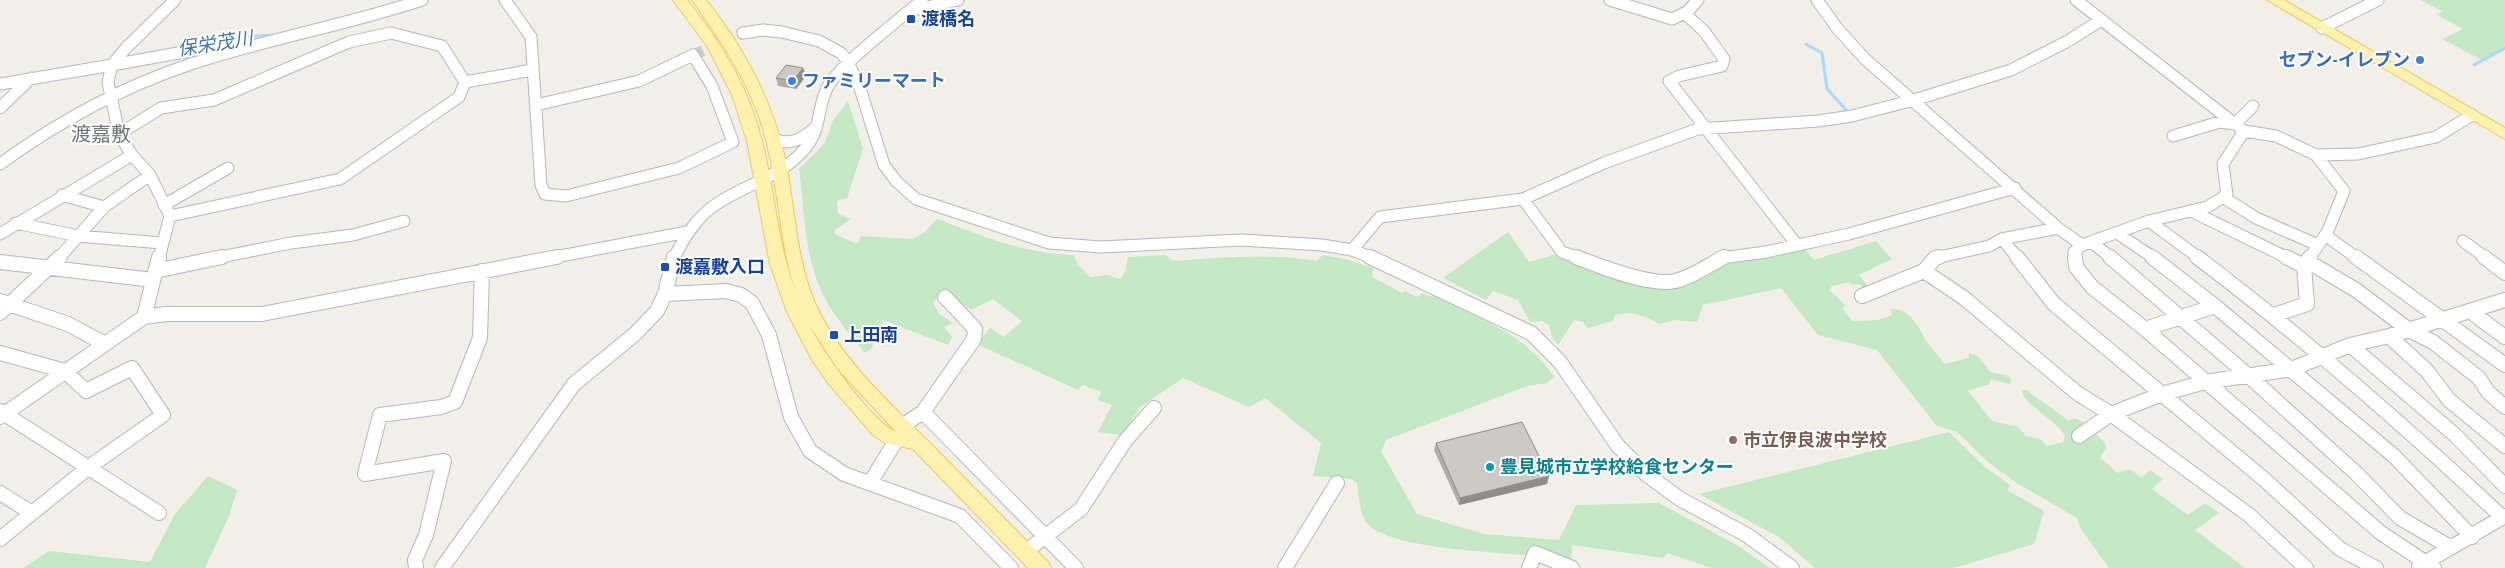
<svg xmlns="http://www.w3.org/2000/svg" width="2505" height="568" font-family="'PT Sans Narrow','Noto Sans JP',sans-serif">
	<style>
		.green { fill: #c5e8c5 }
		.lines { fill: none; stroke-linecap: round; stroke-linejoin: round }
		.stream { stroke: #aadaff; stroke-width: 3 }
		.minor-tunnel { stroke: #ccccc8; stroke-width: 11; stroke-dasharray: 11 5.5; stroke-linecap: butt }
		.minor-far1-casing { stroke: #b5b8bc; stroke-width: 13 }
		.minor-casing { stroke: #b5b8bc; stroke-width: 16 }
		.major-casing { stroke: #f2c960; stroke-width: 2 }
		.minor-far1 { stroke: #fff; stroke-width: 11 }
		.minor { stroke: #fff; stroke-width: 14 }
		.major { fill: #fff2af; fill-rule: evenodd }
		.wall { fill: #afaea9 }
		.shaded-wall { fill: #8f8d8a }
		.building { fill: #cccac5; stroke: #8f8d8a }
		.transit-dot { fill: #1a4fb4; stroke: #fff; stroke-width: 2 }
		.shop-dot { fill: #3f7fe0; stroke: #fff; stroke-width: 2 }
		.education-dot { fill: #8d6e63; stroke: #fff; stroke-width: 2 }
		.culture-dot { fill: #0f9aa8; stroke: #fff; stroke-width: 2 }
		.labels { text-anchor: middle; stroke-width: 4; stroke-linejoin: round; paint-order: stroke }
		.transit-label { font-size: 18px; font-weight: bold; fill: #164399; stroke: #fff; text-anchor: start }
		.shop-label { font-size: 18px; font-weight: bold; fill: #366cbe; stroke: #fff; text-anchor: end }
		.education-label { font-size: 18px; font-weight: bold; fill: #785e54; stroke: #fff; text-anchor: start }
		.culture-label { font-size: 18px; font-weight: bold; fill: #0d838f; stroke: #fff; text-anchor: start }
		.water-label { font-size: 19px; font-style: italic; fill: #4174aa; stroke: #fff }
		.quarter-label { font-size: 20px; fill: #70757a; stroke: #fff }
	</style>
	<rect width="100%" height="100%" fill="#f1efe8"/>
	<path class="green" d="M2421,0H2505V47L2482,60L2442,39L2463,29L2437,15L2442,11Z
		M848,101L863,149L847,198L837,201L838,214L851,219L835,230V234L857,244L861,236L913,239L925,232L937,219C986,237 1021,253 1074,255L1077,264L1090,277L1107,275L1120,279L1125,272L1128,257L1165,255L1173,261C1220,257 1269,253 1316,261L1323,255L1345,259L1373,268L1372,277L1402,293L1405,291L1417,297L1422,293L1430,297L1432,295C1473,316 1529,335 1554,377L1547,383L1527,386L1386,440L1381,451L1417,514L1484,534L1559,540L1576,505L1659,503L1735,544L1770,568H1711L1668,553L1663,558L1572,545L1571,565C1558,562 1544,557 1530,556C1497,551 1382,550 1365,520C1359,510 1359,494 1357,482L1350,479L1313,476L1321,443L1265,398L1249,407L1183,378L1140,407L1122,435L1098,432L1112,405L1098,400L1101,392L1083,385L1078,390L977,344L990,328L1004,337L1022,321L993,299L971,310L945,292L933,302L938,313L953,323L944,327L952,337L948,345L883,320L871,349L865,353C852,336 836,319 826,300C804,261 805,212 799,169L824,144L830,130L832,122Z
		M1508,232L1529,262L1557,254L1645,285L1717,264L1804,248L1814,260L1876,241L1892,259L1859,275L1869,287L1863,288L1859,284L1853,285L1850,282L1832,286L1829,290L1845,305L1843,309L1852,321L1878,320L1892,315L1891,309C1913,308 1919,331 1930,346C1934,352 1940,358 1945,364L1969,358V353L1978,356L1990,372L2006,375L2011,379L2010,384L1991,379L1989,384L1968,391L1992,421L2018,427L2026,436L2040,439L2047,446L2063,442L2065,436C2058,421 2022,404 2022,390H2026L2069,421L2075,418L2086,424L2105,443L2106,448L2100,458L2118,473L2130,469L2142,478L2150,470L2163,479L2152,489L2188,515L2205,503L2219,513L2195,530L2245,568H2109L2081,529L2077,518L2017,483L1988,462L1957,432L1937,426L1877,350L1818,335L1781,288L1703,305L1697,322L1675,320L1659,324C1645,316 1631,310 1615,315L1613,321L1588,328L1583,322L1574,320L1558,345L1552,337L1549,325L1542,321L1530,322L1518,300L1493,291L1486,300L1443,278Z
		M1949,432L1985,467L2010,485L2007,490L2044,511L2034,544L1954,568H1815L1779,537L1699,494Z
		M208,476L237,490L229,516L205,568H23L49,551L150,562L175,514Z"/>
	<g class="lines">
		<path class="stream" d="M243,37L274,35
			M1806,44L1822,53L1827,89L1848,112
			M2474,65L2505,48"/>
		<path class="minor-tunnel" d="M693,55L743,33"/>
		<defs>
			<path id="minor-far1" d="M505,0L531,37L541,185L545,194L566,196L679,168L733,142L712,86L693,55L639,81L536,105
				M1610,0L1672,19L1687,12L1698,0
				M1817,0L1837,28L1865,59L2058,228L2082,245L2149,221L2207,207L2227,195L2223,164L2244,131
				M2076,0L2244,131L2276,136L2316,155L2358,154L2436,137L2472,115
				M910,11L958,0
				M1684,13L1704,31L1724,59L1722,66L1679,76L1669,81L1797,245
				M2322,28L2378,0
				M743,33L763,30L782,32L819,41L841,53L848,62L860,88L884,165L896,181L916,199L1049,243L1101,247L1242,240L1322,245L1352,250L1373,258
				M465,82L533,70
				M0,84L112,65L126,48L175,0
				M0,108L31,78
				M119,134L161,108L214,100L349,42L391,33L442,46L465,82L459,97L340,179L170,216
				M2173,136L2220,122L2235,124L2253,106
				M773,138C789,147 802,139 815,128
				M0,164C59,121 122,87 191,64C267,39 346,25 422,0
				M62,195L104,207
				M2223,197L2256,218L2318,245
				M1523,199L1562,252L1579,258
				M164,205L228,168
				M2191,211L2288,258
				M2149,221L2199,258
				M16,223L78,236L162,243
				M2117,233L2154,258
				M0,234L132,155
				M2325,235L2357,258
				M2002,239L2018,258
				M2463,241L2486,258
				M2091,242L2112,258
				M1352,250L1380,217L1523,199L1604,163L1698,129L1818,121L1852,116L1914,100L2011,70L2068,41L2101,20
				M59,258L104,207L150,175
				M159,258L170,216L150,175L132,155L119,134L108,82L112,65L244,41
				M216,258L291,243L353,235L404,221
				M550,258L687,232
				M674,258C684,238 696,218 715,205C742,186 777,178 800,154C823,131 815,114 827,88C840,64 899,20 922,0
				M1721,258L1766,252L1849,234L2015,188
				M1935,258L1989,246L2002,239L2058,228
				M2075,258L2074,252L2082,245
				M2309,258L2327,233L2344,191L2316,155"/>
			<path id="minor" d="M1370,257L1531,333L1560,362L1618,446L1646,474L1680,499L1747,535L1792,568
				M1576,257C1599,266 1656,289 1679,280C1695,275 1709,265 1724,257
				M1939,257L1935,258L1924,271L1964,298L2077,393L2111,414L2249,515L2306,568
				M2017,257L2054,304L2265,480L2340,549L2376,568
				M2075,257L2076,267L2092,287L2145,329L2381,533L2434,568
				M2110,257L2250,377L2357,474L2400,518L2450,547
				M2152,257L2215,306L2394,456L2472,537
				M2197,257C2304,338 2404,425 2502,517
				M2356,257L2505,365
				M2484,257L2505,273
				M2307,261L2356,290L2409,330L2433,342L2479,378L2488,392L2505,407
				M0,262L153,280
				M2304,266L2310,257
				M155,271L222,257
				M665,294L726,291L741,295L752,303L769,335L791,417L810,451L844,474L960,516L1011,568
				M1862,296L1924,271
				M0,301L68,324L105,344
				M2471,312L2505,337
				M0,313L60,257
				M2274,315L2307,304L2304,266L2286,257
				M144,317L159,257
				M2145,329L2215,306
				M2389,336L2427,371L2449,400L2505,446
				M2350,345L2455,435L2505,486
				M0,353L65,371L86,391L132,368L163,415L89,467L0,539
				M0,411L159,513
				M923,412L1076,568
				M0,417L144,317L166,314H262L557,257
				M902,426L923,412L974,339L975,329L945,297
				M2079,436L2111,414L2162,394L2205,382L2292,369L2350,345L2389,336L2505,300
				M870,483L897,439
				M0,493L32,513
				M1025,552L1081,509L1125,441L1154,408
				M2419,566L2505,516
				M416,568L415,560L426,535L444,461L365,474L380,415L441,407L455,402L480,338L482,271
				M442,568L574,384L635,334L657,311L665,294L674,257
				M1285,568L1337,483
				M1529,568L1535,553L1572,568"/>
			<path id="major" d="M673,0H687C721,42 749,88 762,141C775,191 777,244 796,293C778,239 779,180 762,126C747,78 720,40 692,0H706C746,50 775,105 787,168C795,213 797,263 816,305C842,361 888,401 931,444C970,483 1008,523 1048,562L1051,568H1028L913,449L885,443L873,435L828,383L813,362L787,312L770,264L747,141L732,95L707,46ZM810,326L837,368L896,432C872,422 822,351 810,326Z
				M2267,0H2284L2505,128V139Z"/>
		</defs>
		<use href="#minor-far1" class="minor-far1-casing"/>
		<use href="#minor" class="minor-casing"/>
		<use href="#major" class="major-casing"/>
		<use href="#minor-far1" class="minor-far1"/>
		<use href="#minor" class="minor"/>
		<use href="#major" class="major"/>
	</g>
	<path class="wall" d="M803,68L806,76L796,89L778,86L776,78Z
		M1436,443L1549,476L1547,484L1459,505L1434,450Z"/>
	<path class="shaded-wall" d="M803,68L806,76L796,89L793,81Z
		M1549,476L1547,484L1459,505L1460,498Z"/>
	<path class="building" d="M786,65L803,68L793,81L776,78Z
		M1522,422L1549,476L1460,498L1436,443Z"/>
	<g class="transit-dot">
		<rect x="906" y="14" width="10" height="10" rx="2.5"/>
		<rect x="660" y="262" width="10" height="10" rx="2.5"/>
		<rect x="829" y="330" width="10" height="10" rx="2.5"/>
	</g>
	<g class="shop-dot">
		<circle cx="2420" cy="60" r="5"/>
		<circle cx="792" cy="81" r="5"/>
	</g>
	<circle class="education-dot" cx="1733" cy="440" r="5"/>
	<circle class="culture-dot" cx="1490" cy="467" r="5"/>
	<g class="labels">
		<g class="transit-label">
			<text x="921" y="25">渡橋名</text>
			<text x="675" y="273">渡嘉敷入口</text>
			<text x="844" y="341">上田南</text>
		</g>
		<g class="shop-label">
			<text x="2410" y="66">セブン-イレブン</text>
			<text x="802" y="87" text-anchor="start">ファミリーマート</text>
		</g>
		<g class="education-label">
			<text x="1743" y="446">市立伊良波中学校</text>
		</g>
		<g class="culture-label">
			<text x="1500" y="473">豊見城市立学校給食センター</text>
		</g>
		<g class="water-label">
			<text transform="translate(215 43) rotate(-9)" y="7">保栄茂川</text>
		</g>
		<g class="quarter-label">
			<text x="101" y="141">渡嘉敷</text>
		</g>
	</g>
</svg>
